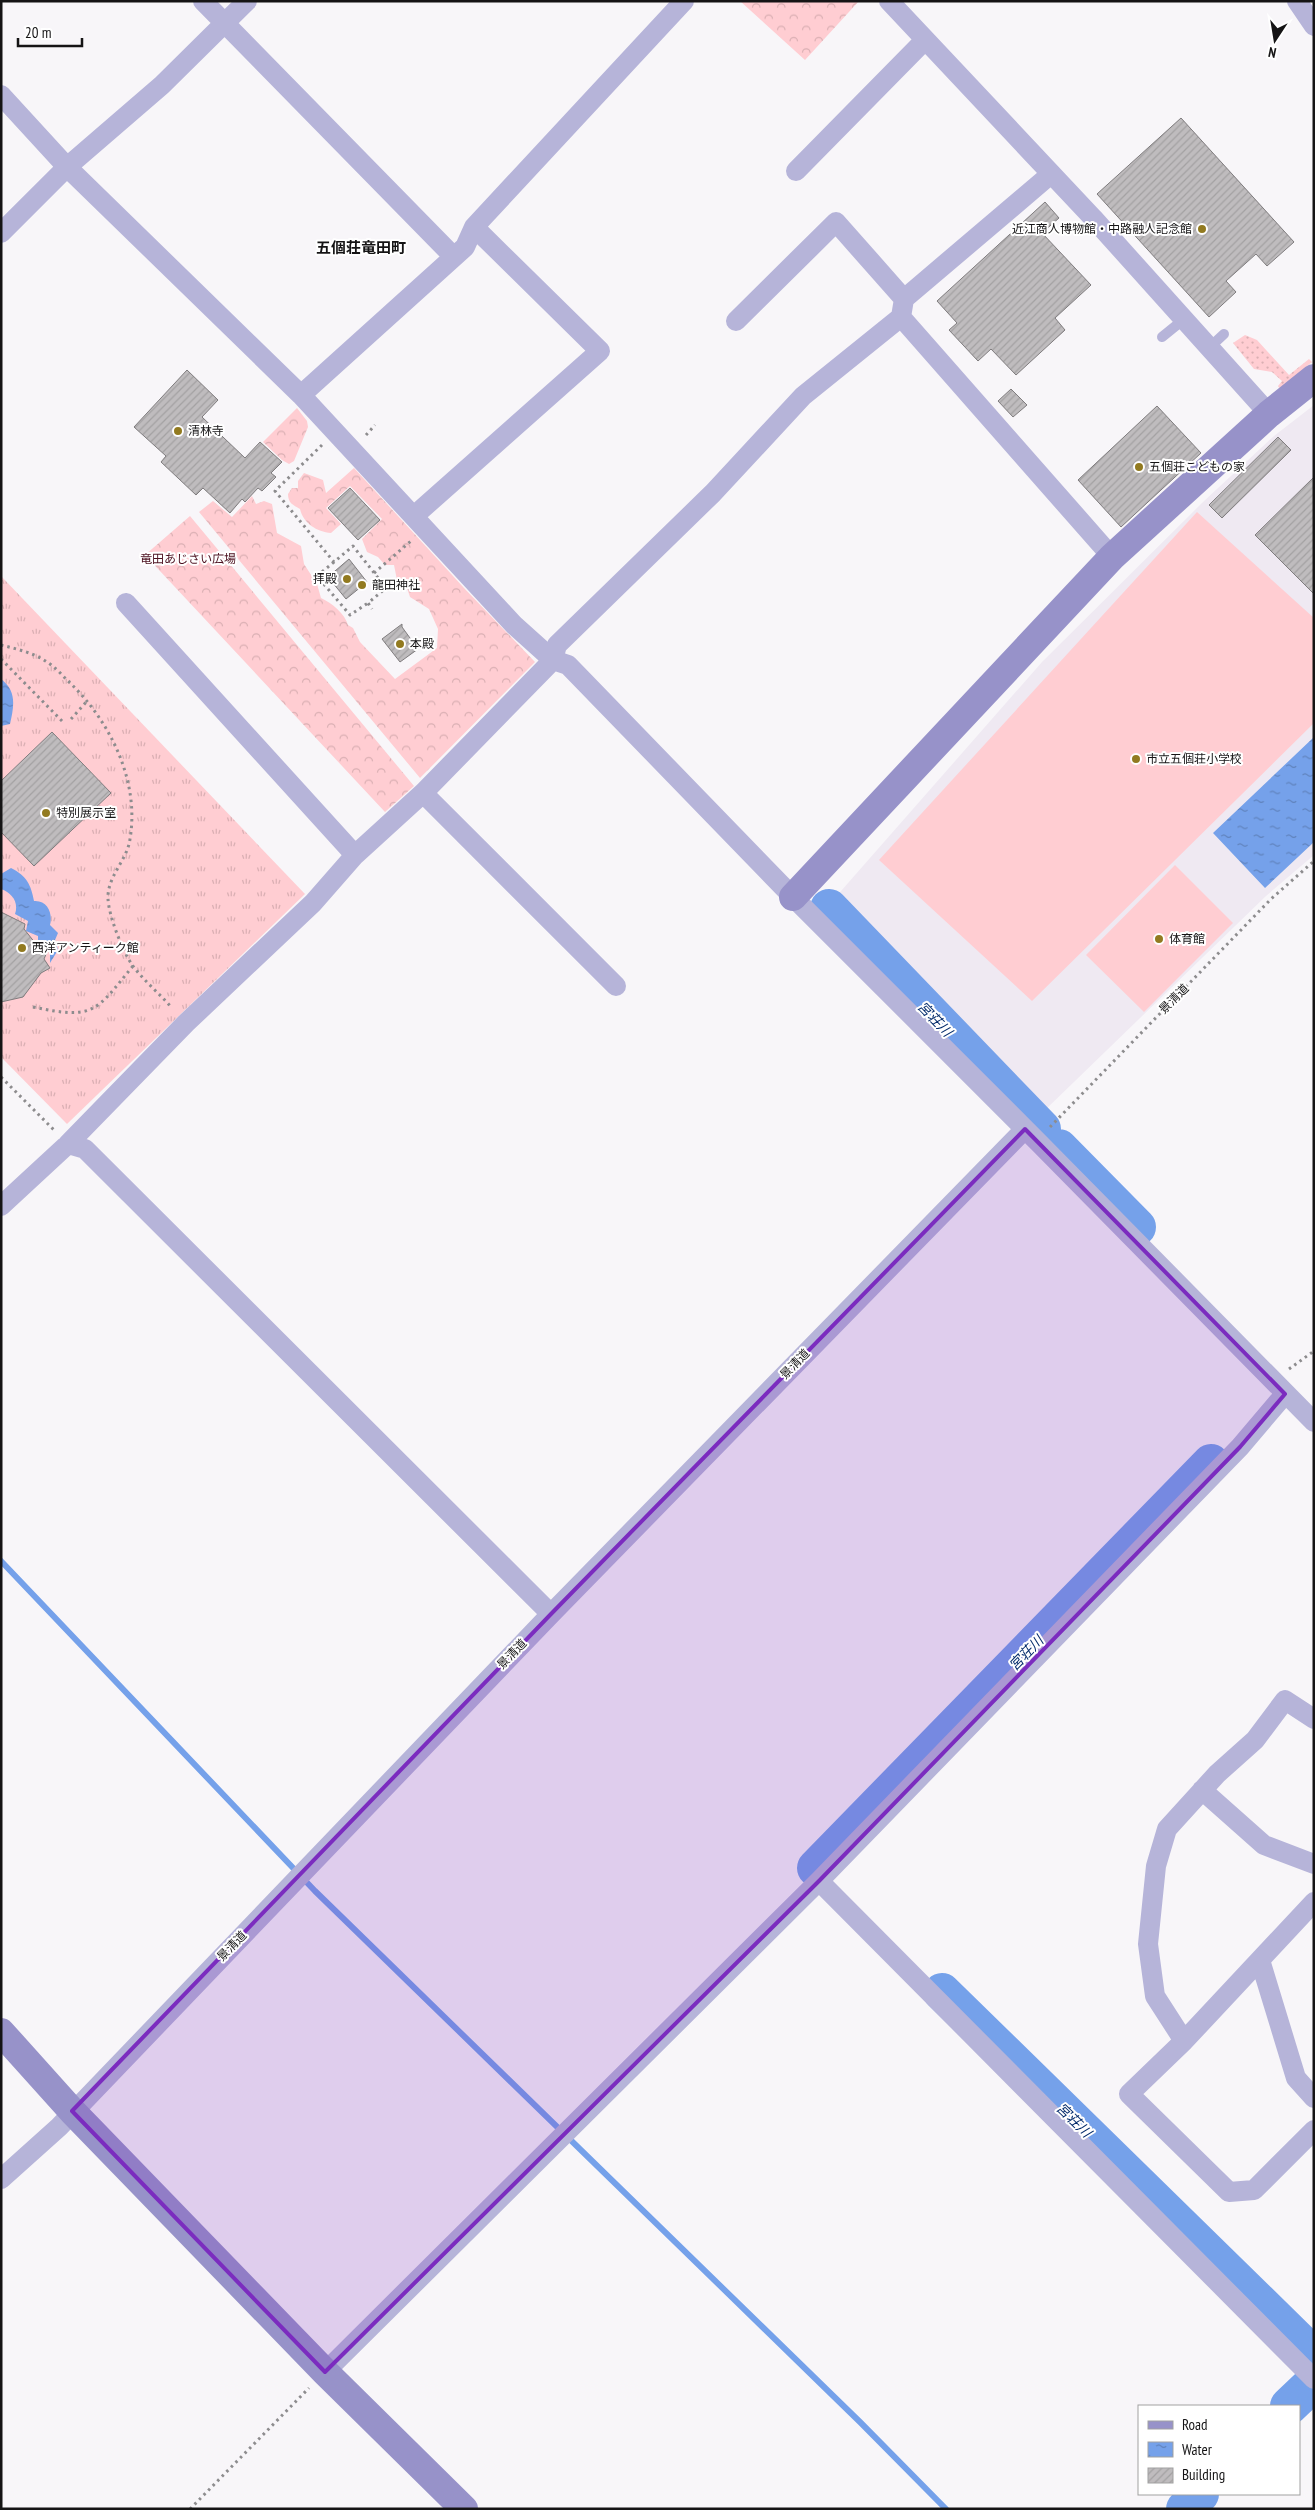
<svg xmlns="http://www.w3.org/2000/svg" width="1315" height="2510" font-family="'PT Sans Narrow','Noto Sans JP',sans-serif">
	<style>
		.built { fill: #efe9f2 }
		.grass { fill: url(#grass-tufts) }
		.forest { fill: url(#forest-crowns) }
		.garden { fill: url(#garden-dots) }
		.pitch { fill: #ffcdd2 }
		.water { fill: url(#water-ripples) }
		.lines { fill: none; stroke-linecap: round; stroke-linejoin: round }
		.stream { stroke: #75a1ea; stroke-width: 6 }
		.river { stroke: #75a1ea; stroke-width: 38 }
		.building { fill: url(#building-hatch); stroke: #7f7c7e }
		.path { stroke: #8d8c8e; stroke-width: 3; stroke-dasharray: 2.5 4; stroke-linecap: butt }
		.lane { stroke: #b6b4d9; stroke-width: 10 }
		.street { stroke: #b6b4d9; stroke-width: 20 }
		.secondary { stroke: #9792c9; stroke-width: 28 }
		.marked { fill: #7b2cbf; fill-opacity: 0.2; stroke: #7b2cbf; stroke-width: 4; stroke-linejoin: round }
		.poi-dot { fill: #927a20; stroke: #fff; stroke-width: 2 }
		.labels { text-anchor: middle; stroke-width: 4; stroke-linejoin: round; paint-order: stroke }
		.poi-label { font-size: 12px; fill: #151415; stroke: #fff; text-anchor: start }
		.park-label { font-size: 12px; fill: #4b101f; stroke: #fff }
		.street-label { font-size: 12px; fill: #151415; stroke: #fff }
		.water-label { font-size: 14px; font-style: italic; fill: #062d6c; stroke: #fff }
		.quarter-label { font-size: 15px; font-weight: bold; fill: #151415; stroke: #fff }
	</style>
	<defs>
		<pattern id="grass-tufts" width="24" height="20" patternUnits="userSpaceOnUse" patternTransform="scale(1.25)"><rect width="24" height="20" fill="#ffcdd2"/><path d="M3 7l-1-3M5 7V3M7 7l1-3M15 17l-1-3M17 17v-4M19 17l1-3" fill="none" stroke="#daafb3"/></pattern>
		<pattern id="forest-crowns" width="20" height="18" patternUnits="userSpaceOnUse" patternTransform="scale(1.25)"><rect width="20" height="18" fill="#ffcdd2"/><path d="M2 6a3 3 0 1 1 6 0M12 15a3 3 0 1 1 6 0" fill="none" stroke="#daafb3"/></pattern>
		<pattern id="garden-dots" width="8" height="8" patternUnits="userSpaceOnUse" patternTransform="scale(1.25)"><rect width="8" height="8" fill="#ffcdd2"/><path d="M2 2h.1M6 6h.1" fill="none" stroke="#daafb3" stroke-width="1.8" stroke-linecap="round"/></pattern>
		<pattern id="water-ripples" width="26" height="14" patternUnits="userSpaceOnUse" patternTransform="scale(1.25)"><rect width="26" height="14" fill="#75a1ea"/><path d="M2 4q2-2 4 0t4 0M15 11q2-2 4 0t4 0" fill="none" stroke="#5f82bc"/></pattern>
		<pattern id="building-hatch" width="6" height="6" patternUnits="userSpaceOnUse" patternTransform="scale(1.25)"><rect width="6" height="6" fill="#bfbcbe"/><path d="M-1 1l2-2M0 6l6-6M5 7l2-2" fill="none" stroke="#a3a1a2"/></pattern>
	</defs>
	<rect width="100%" height="100%" fill="#f8f6f9"/>
	<path class="built" d="M1314,405V855L1266,896L1043,1112L834,899L1042,662L1203,502L1274,436Z"/>
	<path class="grass" d="M1,576L305,894L67,1124L1,1057Z"/>
	<path class="forest" d="M740,1H859L805,60Z
		M297,408L307,421L308,427L294,461L289,464L282,460L263,442Z
		M354,468L464,588L535,662L420,778L199,512L213,501L232,517L252,496L256,504L264,501L272,504L277,533L301,546L304,564L317,584L321,598C332,603 345,614 348,625L353,628L360,642L395,679L437,648L438,629L429,609L410,597L407,588L397,580L394,565H385L378,557L367,552L362,539L382,519L350,486L326,508L341,524L331,533C317,532 303,523 300,509C293,505 288,503 288,494L292,488H298V481L304,473L323,480L326,493Z
		M190,516L414,786L385,812L145,555Z"/>
	<path class="garden" d="M1245,335L1257,340L1289,375L1309,359L1312,362L1280,389L1278,386L1282,381L1272,372L1254,369L1233,343Z"/>
	<path class="pitch" d="M1197,512L1314,618V723L1032,1001L879,860Z
		M1175,865L1233,923L1144,1012L1086,955Z"/>
	<path class="water" d="M1,679C17,691 14,706 10,724L1,726Z
		M1314,737V842L1265,888L1213,833Z
		M11,868C27,876 31,885 34,901C48,900 53,914 50,925L58,933L55,940L58,950L50,963V947L38,941V936L26,931L28,921L15,914C19,902 12,893 1,889V874Z"/>
	<g class="lines">
		<path class="stream" d="M1,1561L315,1891L860,2422L946,2509"/>
		<path class="river" d="M829,908L1042,1129
			M1059,1148L1137,1227
			M816,1868L1211,1463
			M942,1992L1314,2356
			M1289,2406L1309,2387
			M1185,2509L1200,2494"/>
	</g>
	<path class="building" d="M1181,118L1294,242L1267,266L1256,254L1226,281L1236,292L1209,317L1097,194Z
		M1045,202L1059,218L1042,233L1091,285L1055,318L1065,330L1016,375L991,349L978,361L949,330L957,323L937,301Z
		M187,370L218,400L202,417L245,458L260,442L282,462L271,473L276,477L262,491L258,488L245,502L242,499L230,513L203,488L196,495L161,462L166,456L134,427Z
		M1011,389L1027,405L1013,417L998,401Z
		M1157,406L1201,453L1121,527L1078,480Z
		M1278,437L1291,450L1222,518L1209,505Z
		M1314,477V594L1255,535Z
		M350,488L380,520L358,540L328,508Z
		M349,559L367,582L346,599L328,577Z
		M402,624V627L418,649L400,662L382,639Z
		M52,732L111,793L34,866L1,832V781Z
		M1,912L25,924L24,929L36,944L47,952L44,959L50,968L41,973L23,997L1,1002Z"/>
	<g class="lines">
		<path class="path" d="M366,435L375,425
			M322,445L275,491L334,562L353,546L386,588L368,603L372,609
			M334,562L317,576L350,615L368,603
			M374,573L411,541
			M1,645C17,649 34,653 47,662C55,667 61,674 67,680C109,719 140,780 130,839C127,861 107,876 108,899C109,917 123,952 133,966C144,981 160,994 172,1008
			M1,659L63,722
			M71,719L88,700
			M33,1007C95,1020 95,1012 133,966
			M1,1077L54,1130
			M1050,1127L1271,899L1314,861
			M1289,1369L1314,1351
			M190,2509L309,2388"/>
		<path class="lane" d="M1162,337L1183,320
			M1210,347L1224,334"/>
		<path class="street" d="M203,1L454,257
			M889,1L1093,218L1269,414
			M1297,1L1314,26
			M1,95L67,167L301,395L514,625L553,660L568,665L793,897L1038,1142L1314,1422
			M796,171L924,41
			M1,233L67,167L162,85L247,1
			M901,317L1112,557
			M736,321L836,222L904,299
			M301,395L465,247L474,227L684,1
			M414,516L600,351L474,227
			M126,603L355,855
			M423,793L616,986
			M68,1144L85,1149L551,1614
			M1,1206L68,1144L186,1023L313,903L355,855L423,793L553,660L557,645L713,493L803,396L901,317L904,299L1051,174
			M1202,1790L1264,1845L1314,1864
			M819,1881L1314,2379
			M1314,1902L1184,2041L1129,2094L1229,2192L1254,2190L1314,2130
			M1260,1960L1296,2078L1314,2098
			M1184,2041L1155,1996L1148,1944L1156,1866L1167,1829L1217,1774L1255,1740L1285,1700L1314,1719
			M1,2179L59,2127L551,1614L1025,1129
			M325,2372L819,1881L1240,1447L1285,1394"/>
		<path class="secondary" d="M793,897L1112,557L1269,414L1314,378
			M1,2032L72,2111L325,2372L464,2509"/>
	</g>
	<path class="marked" d="M1025,1129L1285,1394L1240,1447L819,1881L325,2372L72,2111L551,1614Z"/>
	<g class="poi-dot">
		<circle cx="1202" cy="229" r="5"/>
		<circle cx="178" cy="431" r="5"/>
		<circle cx="1139" cy="467" r="5"/>
		<circle cx="347" cy="579" r="5"/>
		<circle cx="362" cy="585" r="5"/>
		<circle cx="400" cy="644" r="5"/>
		<circle cx="1136" cy="759" r="5"/>
		<circle cx="46" cy="813" r="5"/>
		<circle cx="1159" cy="939" r="5"/>
		<circle cx="22" cy="948" r="5"/>
	</g>
	<g class="labels">
		<g class="poi-label">
			<text x="1192" y="233" text-anchor="end">近江商人博物館・中路融人記念館</text>
			<text x="188" y="435">清林寺</text>
			<text x="1149" y="471">五個荘こどもの家</text>
			<text x="337" y="583" text-anchor="end">拝殿</text>
			<text x="372" y="589">龍田神社</text>
			<text x="410" y="648">本殿</text>
			<text x="1146" y="763">市立五個荘小学校</text>
			<text x="56" y="817">特別展示室</text>
			<text x="1169" y="943">体育館</text>
			<text x="32" y="952">西洋アンティーク館</text>
		</g>
		<g class="park-label">
			<text x="188" y="563">竜田あじさい広場</text>
		</g>
		<g class="street-label">
			<text transform="translate(1174 999) rotate(-45)" y="4">景清道</text>
			<text transform="translate(795 1364) rotate(-46)" y="4">景清道</text>
			<text transform="translate(512 1654) rotate(-46)" y="4">景清道</text>
			<text transform="translate(232 1946) rotate(-46)" y="4">景清道</text>
		</g>
		<g class="water-label">
			<text transform="translate(935 1019) rotate(46)" y="5">宮荘川</text>
			<text transform="translate(1026 1653) rotate(-46)" y="5">宮荘川</text>
			<text transform="translate(1074 2120) rotate(44)" y="5">宮荘川</text>
		</g>
		<g class="quarter-label">
			<text x="361" y="253">五個荘竜田町</text>
		</g>
	</g>
	<rect width="1315" height="2510" fill="none" stroke="#151415" stroke-width="5"/>
	<rect x="1138" y="2405" width="162" height="90" fill="#ffffff" stroke="#a1a1a1"/>
	<rect x="1148" y="2421" width="25" height="8" fill="#9792c9" stroke="#a1a1a1"/>
	<text x="1182" y="2430" font-size="15" fill="#151415">Road</text>
	<rect x="1148" y="2442" width="25" height="15" fill="url(#water-ripples)" stroke="#a1a1a1"/>
	<text x="1182" y="2455" font-size="15" fill="#151415">Water</text>
	<rect x="1148" y="2468" width="25" height="15" fill="url(#building-hatch)" stroke="#a1a1a1"/>
	<text x="1182" y="2480" font-size="15" fill="#151415">Building</text>
	<g transform="translate(1275 40) rotate(192)" stroke="#ffffff" stroke-width="4" paint-order="stroke">
	<path d="M0-4L9 19L0 12L-9 19Z" fill="#151415"/>
	<text y="-8" font-size="14" font-weight="bold" text-anchor="middle" fill="#151415">N</text>
	</g>
	<path d="M18 38v8h64v-8" fill="none" stroke="#151415" stroke-width="2.5"/>
	<text x="25" y="38" font-size="15" fill="#151415" stroke="#ffffff" stroke-width="4" paint-order="stroke">20 m</text>
</svg>
